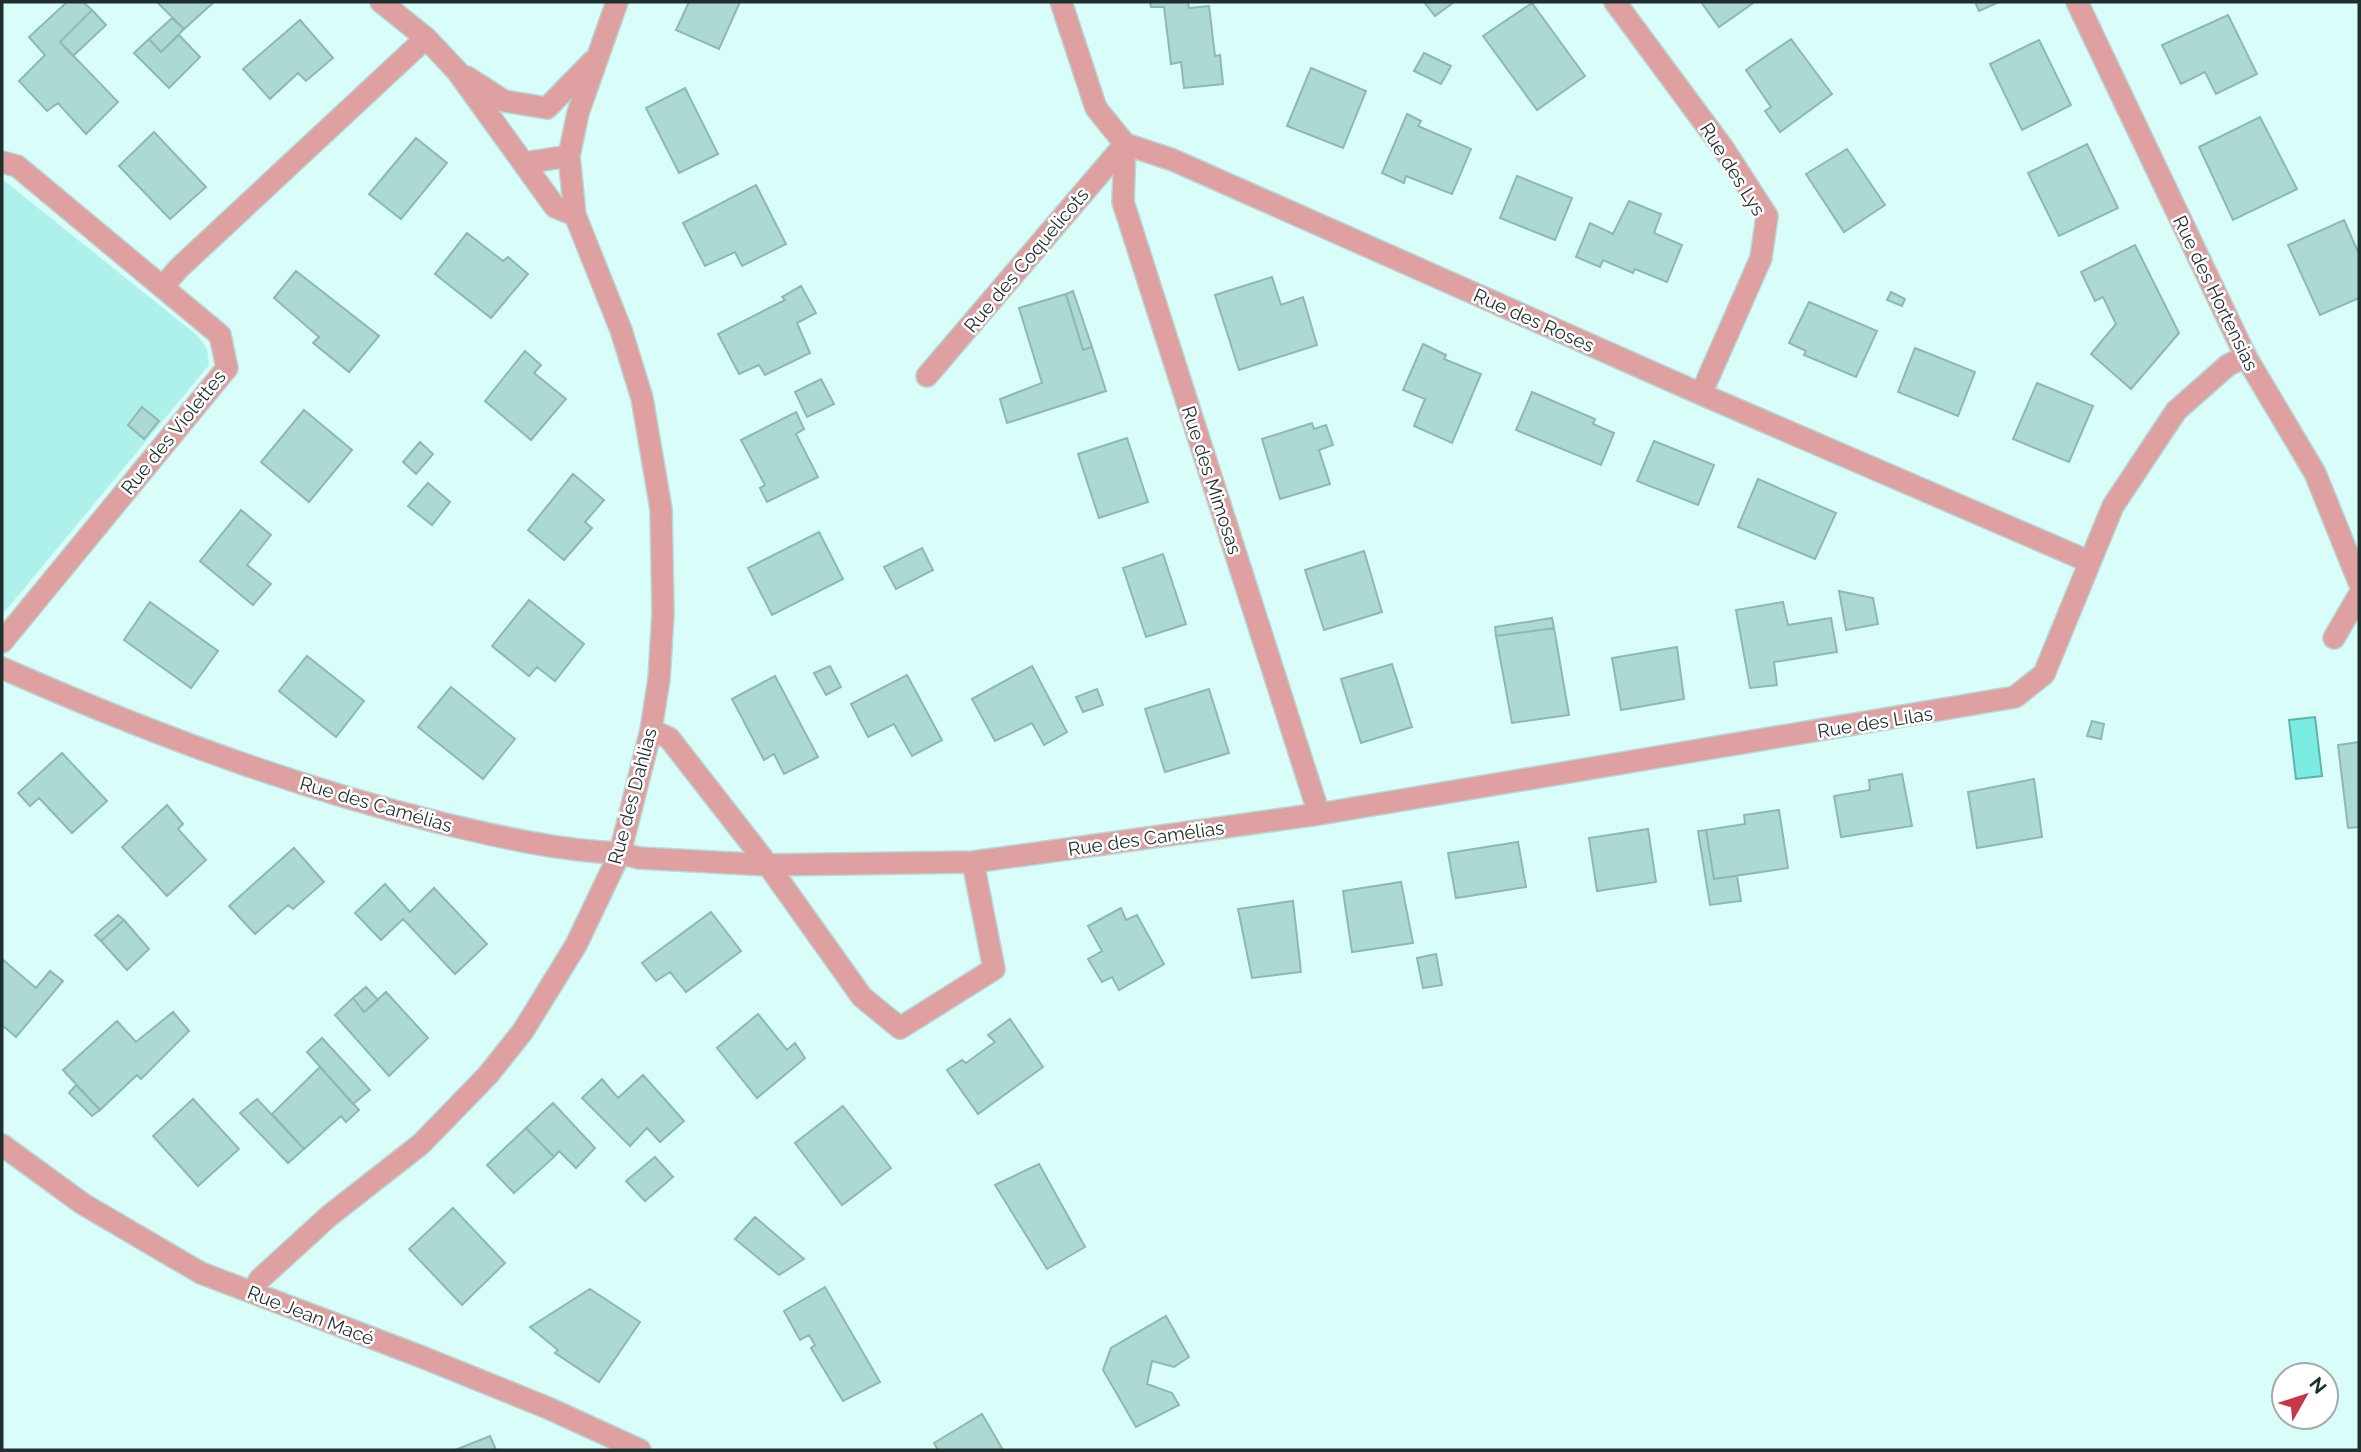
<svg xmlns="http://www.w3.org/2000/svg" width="2361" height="1452" font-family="Raleway,sans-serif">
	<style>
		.green { fill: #adf1ea }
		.water { fill: #7bece2; stroke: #5fb3ac; stroke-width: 2 }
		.building { fill: #add9d5; stroke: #8db8b4; stroke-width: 2 }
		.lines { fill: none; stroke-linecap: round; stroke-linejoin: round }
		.minor-casing { stroke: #b7d8d4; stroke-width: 24 }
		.minor { stroke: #dea0a1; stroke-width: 21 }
		.labels { text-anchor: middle; stroke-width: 5; stroke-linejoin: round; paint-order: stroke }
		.street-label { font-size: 19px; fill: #1e2f2e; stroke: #fff }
	</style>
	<rect width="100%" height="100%" fill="#d9fdf9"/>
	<path class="green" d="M2,179L198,336L207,349L209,365L2,615Z"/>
	<path class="water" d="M2315,717L2322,776L2296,779L2289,720Z"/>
	<path class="building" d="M67,2H83L92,10L60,42L118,102L86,134L58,103L47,111L19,81L45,55L29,37Z
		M157,2H214L184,29Z
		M689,2H740L719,49L676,30Z
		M1150,2H1188L1189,8L1209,6L1215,56L1220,55L1223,84L1184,88L1181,62L1171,64L1164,7H1151Z
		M1424,2H1454L1435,16Z
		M1701,2H1752L1753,3L1719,27Z
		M1975,2H1999L1979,11Z
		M1532,3L1585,76L1537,110L1483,36Z
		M92,10L106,25L73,56L60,42Z
		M2228,15L2257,74L2216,94L2205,72L2181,84L2162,45Z
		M172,18L184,29L161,52L149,39Z
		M300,20L333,58L306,81L298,73L270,99L243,69Z
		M179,35L200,57L169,88L134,53L149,39L161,52Z
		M1791,39L1832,94L1780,132L1765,111L1771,107L1746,70Z
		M2039,40L2071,105L2022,130L1990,64Z
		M1424,53L1451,66L1441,84L1414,71Z
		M1311,68L1366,91L1343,148L1287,126Z
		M685,88L718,154L679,173L646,108Z
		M1407,114L1421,121L1418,126L1471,149L1452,194L1406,176L1404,183L1382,173Z
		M2260,117L2297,189L2233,220L2199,147Z
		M154,132L206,187L170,219L119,166Z
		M416,138L447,163L401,219L369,194Z
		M2087,144L2118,208L2059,236L2028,173Z
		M1847,149L1885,205L1844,232L1806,174Z
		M1517,176L1572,198L1555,240L1500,218Z
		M756,185L786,244L742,266L735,252L705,266L683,223Z
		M1629,201L1661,214L1654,233L1682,245L1667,282L1635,269L1633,273L1603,260L1600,267L1576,257L1590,223L1613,234Z
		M2344,220L2359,254V298L2320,315L2288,245Z
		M467,233L503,261L508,257L528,274L491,318L435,274Z
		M2135,245L2179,333L2131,389L2091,354L2116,324L2103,297L2095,301L2081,272Z
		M296,271L379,336L349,372L313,343L319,337L274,298Z
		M1272,277L1281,305L1303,297L1317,345L1239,370L1215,295Z
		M801,286L816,313L797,323L810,353L765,375L759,365L739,374L718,334L785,300L782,297Z
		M1073,291L1092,347L1083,350L1066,294Z
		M1891,292L1905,299L1902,306L1887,300Z
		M1066,294L1083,350L1092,347L1106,391L1007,423L1000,399L1042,383L1019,308Z
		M1809,302L1877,331L1856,377L1804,355L1806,351L1789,343Z
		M1423,344L1446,355L1444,359L1481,374L1452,443L1414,426L1425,399L1403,390Z
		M1915,348L1975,372L1958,416L1898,392Z
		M525,351L541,365L534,373L566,399L531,440L485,401Z
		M821,379L834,404L807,417L795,392Z
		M2037,383L2093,406L2069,462L2013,439Z
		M1532,392L1595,419L1593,424L1614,433L1601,465L1516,430Z
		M142,407L159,421L144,439L128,425Z
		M304,410L352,450L309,502L261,462Z
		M796,412L804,429L796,434L818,477L767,502L760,488L765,485L741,440Z
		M1312,423L1314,429L1326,425L1333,445L1319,450L1330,484L1280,499L1262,439Z
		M1127,438L1148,502L1099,518L1078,454Z
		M1654,441L1714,465L1698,505L1637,481Z
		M420,442L433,454L416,474L403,462Z
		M573,474L604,500L585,522L592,528L564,560L528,530Z
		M1758,479L1836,513L1815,559L1738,527Z
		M428,483L450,502L432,525L408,506Z
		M241,510L271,535L247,565L271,584L253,605L200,561Z
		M819,532L843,579L772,615L748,568Z
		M922,548L933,570L896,589L884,567Z
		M1364,551L1382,612L1324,630L1305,570Z
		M1163,554L1186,624L1146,637L1123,568Z
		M1839,591L1873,598L1878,624L1846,630Z
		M529,600L584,644L555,681L537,667L529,676L492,646Z
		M150,602L218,651L191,688L124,640Z
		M1783,602L1788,625L1831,618L1837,652L1774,662L1777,685L1750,688L1736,610Z
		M1552,618L1554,628L1496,636L1495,627Z
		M1554,628L1569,715L1512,723L1496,636Z
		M1677,647L1684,699L1621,710L1612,658Z
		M307,656L364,701L336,737L279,691Z
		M1392,664L1412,727L1361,743L1341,679Z
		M830,666L841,687L826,695L814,673Z
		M1032,666L1067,732L1044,745L1032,723L995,741L972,699Z
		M907,675L942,740L912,756L894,724L868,737L851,704Z
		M775,676L818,757L784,774L774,754L764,760L732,699Z
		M451,687L515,739L483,779L418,727Z
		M1097,689L1103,705L1083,712L1076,697Z
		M1209,689L1229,753L1165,772L1145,709Z
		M2092,721L2104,724L2101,739L2087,736Z
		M2359,742V827L2348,828L2338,745Z
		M62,753L107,801L72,833L39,798L30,806L18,793Z
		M1902,774L1912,826L1841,837L1834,796L1870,790L1869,780Z
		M2034,779L2042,837L1977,848L1968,792Z
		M167,805L183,824L178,829L206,860L167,896L122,847Z
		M1779,810L1788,868L1714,879L1706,830L1745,824L1744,815Z
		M1648,829L1656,882L1597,891L1589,838Z
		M1706,830L1714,879L1737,876L1741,901L1710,905L1698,831Z
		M1518,842L1526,887L1456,898L1448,853Z
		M294,848L324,882L293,909L288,905L255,934L229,906Z
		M1401,882L1413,943L1352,952L1343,891Z
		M385,884L410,912L434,888L487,944L455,974L403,919L381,940L355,913Z
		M1293,901L1301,972L1252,978L1238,909Z
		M1121,908L1126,920L1137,915L1164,964L1119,990L1112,977L1102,982L1088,959L1102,951L1088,926Z
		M711,912L741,951L686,992L670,972L656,981L642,963Z
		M118,915L124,920L101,941L95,935Z
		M124,920L149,949L127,970L101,941Z
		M1436,954L1442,985L1423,988L1417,958Z
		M2,959L36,988L50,971L63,981L16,1037L2,1025Z
		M366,987L378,1000L364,1012L353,998Z
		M386,992L428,1038L389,1076L335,1015L353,998L364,1012Z
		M173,1012L189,1031L141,1079L137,1075L100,1110L63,1070L117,1021L136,1042Z
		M758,1014L787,1050L795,1043L805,1058L757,1098L717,1048Z
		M1010,1019L1043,1067L978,1114L947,1070L962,1060L966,1063L995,1042L988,1035Z
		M322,1038L370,1090L353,1104L307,1052Z
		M320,1067L359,1110L346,1122L341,1116L304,1149L272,1114Z
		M643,1075L684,1121L660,1142L647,1128L630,1146L582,1098L602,1079L618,1098Z
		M76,1085L100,1110L92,1116L69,1093Z
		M193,1099L239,1149L198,1186L153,1136Z
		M257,1099L304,1149L288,1163L240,1113Z
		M553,1103L595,1148L576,1168L559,1151L554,1157L526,1128Z
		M843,1106L891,1168L842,1205L795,1143Z
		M526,1128L554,1157L514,1193L487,1165Z
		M655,1157L673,1177L645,1201L626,1181Z
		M1039,1164L1085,1247L1047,1269L995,1185Z
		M453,1208L505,1263L462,1305L409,1249Z
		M755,1217L804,1259L779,1275L735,1239Z
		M825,1287L880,1382L843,1401L811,1348L815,1345L809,1335L800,1340L784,1311Z
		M590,1289L640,1322L599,1382L555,1353L558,1350L530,1327Z
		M1166,1316L1189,1357L1174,1367L1152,1361L1147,1384L1172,1393L1179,1405L1136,1427L1103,1370L1111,1348Z
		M982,1414L1003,1450H938L934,1443Z
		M490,1436L496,1450H455Z"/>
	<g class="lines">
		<defs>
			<path id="minor" d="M381,2L426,38L457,71L555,207L575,215
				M1061,2L1096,108L1125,144L1173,160L1701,394L2088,561
				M1615,2L1723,148L1767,216L1761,258L1701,394
				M2077,2L2246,357L2315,473L2359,582
				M467,77L504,101L547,108L593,61
				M1125,144L1123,202L1319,814
				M2,162L17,166L220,335L227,368L2,642
				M524,163L569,156
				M163,287L178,269L426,38
				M927,376L1125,144
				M2334,638L2359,595
				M2,668C142,730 287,785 437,822C496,836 558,851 620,853L639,858L768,865L973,862L1319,814L2015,697L2044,674L2113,506L2176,411L2228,365L2246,357
				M651,730L669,738L768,865L862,997L900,1028L994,969L973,862
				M2,1145L83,1204L201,1273L422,1357L548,1408L640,1450
				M252,1292L260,1279L329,1216L421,1144L488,1075L523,1031L576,945L620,853L651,730L659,679L663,613L661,509L642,398L621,330L575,215L569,156L578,113L617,2"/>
		</defs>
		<use href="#minor" class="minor-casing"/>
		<use href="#minor" class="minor"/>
	</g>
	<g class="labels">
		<g class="street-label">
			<text transform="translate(1733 169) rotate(58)" y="7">Rue des Lys</text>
			<text transform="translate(1026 260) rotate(-50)" y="7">Rue des Coquelicots</text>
			<text transform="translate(2216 293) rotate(64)" y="7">Rue des Hortensias</text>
			<text transform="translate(1534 320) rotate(24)" y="7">Rue des Roses</text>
			<text transform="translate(173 432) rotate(-51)" y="7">Rue des Violettes</text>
			<text transform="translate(1212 480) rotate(72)" y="7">Rue des Mimosas</text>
			<text transform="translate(1875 722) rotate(-9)" y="7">Rue des Lilas</text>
			<text transform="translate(632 796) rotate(-75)" y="7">Rue des Dahlias</text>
			<text transform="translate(376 804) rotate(16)" y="7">Rue des Camélias</text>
			<text transform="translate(1146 838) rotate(-8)" y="7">Rue des Camélias</text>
			<text transform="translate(311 1315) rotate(21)" y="7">Rue Jean Macé</text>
		</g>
	</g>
	<rect width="2361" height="1452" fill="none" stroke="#1e2f2e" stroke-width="7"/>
	<g transform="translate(2305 1396) rotate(51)"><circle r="33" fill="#ffffff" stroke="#a5acab" stroke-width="2"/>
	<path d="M0-5L12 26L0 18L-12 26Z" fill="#c7374a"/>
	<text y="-10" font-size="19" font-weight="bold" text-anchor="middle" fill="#1e2f2e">N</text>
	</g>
</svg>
